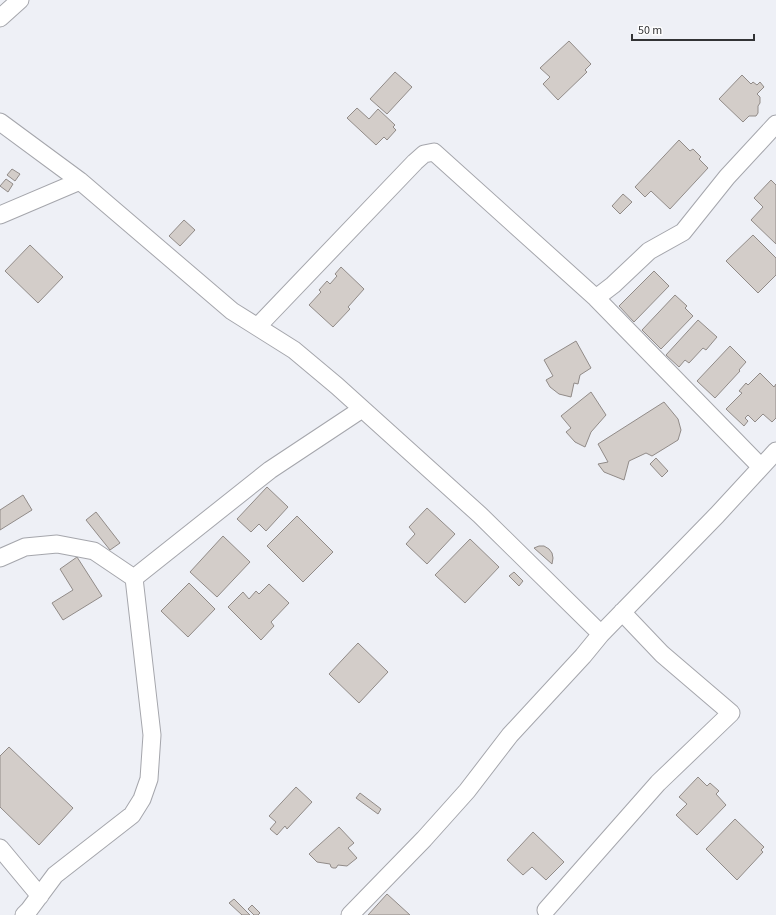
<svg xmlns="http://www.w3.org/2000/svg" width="776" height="915" font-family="'Source Sans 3',sans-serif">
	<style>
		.building { fill: #d3cdc9; stroke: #918b88 }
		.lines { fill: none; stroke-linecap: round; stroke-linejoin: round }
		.street-casing { stroke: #a5a6ac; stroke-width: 19 }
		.street { stroke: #fff; stroke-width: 17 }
	</style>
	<rect width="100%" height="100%" fill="#eef0f6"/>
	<path class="building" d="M569,41L591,64L585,70L587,72L558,100L543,84L550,77L540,68Z
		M395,72L412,87L387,114L370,99Z
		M742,75L751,84L753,82L757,85L760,82L764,87L757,94L760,97V103L758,106V113L756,116H749L743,122L719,99Z
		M357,108L369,119L378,109L395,125L393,127L396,130L387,140L384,137L376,145L347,118Z
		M679,140L690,151L693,149L701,157L699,159L708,168L670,209L651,191L645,197L635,187Z
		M12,169L20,174L15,181L7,175Z
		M6,179L13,184L8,192L0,186Z
		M771,180L776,185V244L751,220L763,207L754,198Z
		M623,194L632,202L620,214L612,206Z
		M184,220L195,230L180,246L169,236Z
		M753,235L776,258V275L758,293L726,261Z
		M30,245L63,277L38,303L5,271Z
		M341,267L364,289L348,307L350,309L333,327L309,305L321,292L319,290L327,281L330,284L337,276L335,274Z
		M654,271L669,286L634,322L619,306Z
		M675,295L687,306L685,308L693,316L661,349L642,330Z
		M698,320L717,337L706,350L703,348L689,363L685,360L679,367L666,355Z
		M576,341L591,368L580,375L578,384L574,383L571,397L559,394L550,387L546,380L553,376L544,360Z
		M730,346L746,362L739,370L740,371L715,398L697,381Z
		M760,373L774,387L776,384V418L772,422L763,414L755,422L748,415L745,418L748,421L744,426L726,409L742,393L739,391L746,383L748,385Z
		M591,392L606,415L591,432L585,447L575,442L566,432L571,428L561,416Z
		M664,402L678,419L681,430L678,440L652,456L646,453L629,461L624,480L604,472L598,464L608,462L598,444Z
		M656,458L668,471L662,477L650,464Z
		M267,487L288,507L266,531L259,524L251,532L237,519Z
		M23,495L32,510L0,530V510Z
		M427,508L455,534L427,564L406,544L415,534L409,527Z
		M96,512L120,543L110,550L86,520Z
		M297,516L333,552L303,582L267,546Z
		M223,536L250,562L217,597L190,572Z
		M470,539L499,567L465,603L435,575Z
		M539,546H544L549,549L552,553L553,558L552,564L534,548Z
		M77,557L102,596L63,620L52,603L73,590L60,569Z
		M514,572L523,581L519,586L509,576Z
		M189,583L215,609L188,637L161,611Z
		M269,584L289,603L271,622L274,626L261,640L228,607L243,592L249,599L256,591L259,594Z
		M358,643L388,672L359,703L329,674Z
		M9,747L73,808L39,845L0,807V756Z
		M698,777L707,786L710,783L719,791L716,794L726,805L697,835L676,815L687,804L679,797Z
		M296,787L312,802L287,829L285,826L277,835L270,829L276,822L269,816Z
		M360,793L381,809L378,814L356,798Z
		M735,819L764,847L761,850L763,852L737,880L706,849Z
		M339,827L354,843L348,848L357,858L347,866L338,865L336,868H333L331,867L330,864L317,862L309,854Z
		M533,832L564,862L546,880L532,867L523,875L507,860Z
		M387,894L410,915H368Z
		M234,899L250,915H242L229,903Z
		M252,905L260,913L258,915H254L248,909Z"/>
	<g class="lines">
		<defs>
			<path id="street" d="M0,18L20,0
				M0,122L80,181L232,311L294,350L337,386L480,515L601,634
				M0,215L80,181
				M596,298L613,285L649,251L683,232L727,177L776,124
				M258,326L415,162L424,154L434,152L596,298L761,467
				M0,558L25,547L57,544L94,551L134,578
				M0,848L40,896
				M546,910L658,783L731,713L662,654L622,612
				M24,915L29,910L55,875L132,815L142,799L149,779L152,735L134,578L270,470L362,409
				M350,915L424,839L467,791L510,735L583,656L601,634L717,515L776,451"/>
		</defs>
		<use href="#street" class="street-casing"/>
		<use href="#street" class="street"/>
	</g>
	<path d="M632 34v6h122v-6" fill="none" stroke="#323335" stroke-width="2"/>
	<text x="638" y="34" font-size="12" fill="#323335" stroke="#fdfdfe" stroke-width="3" paint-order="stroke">50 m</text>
</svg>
